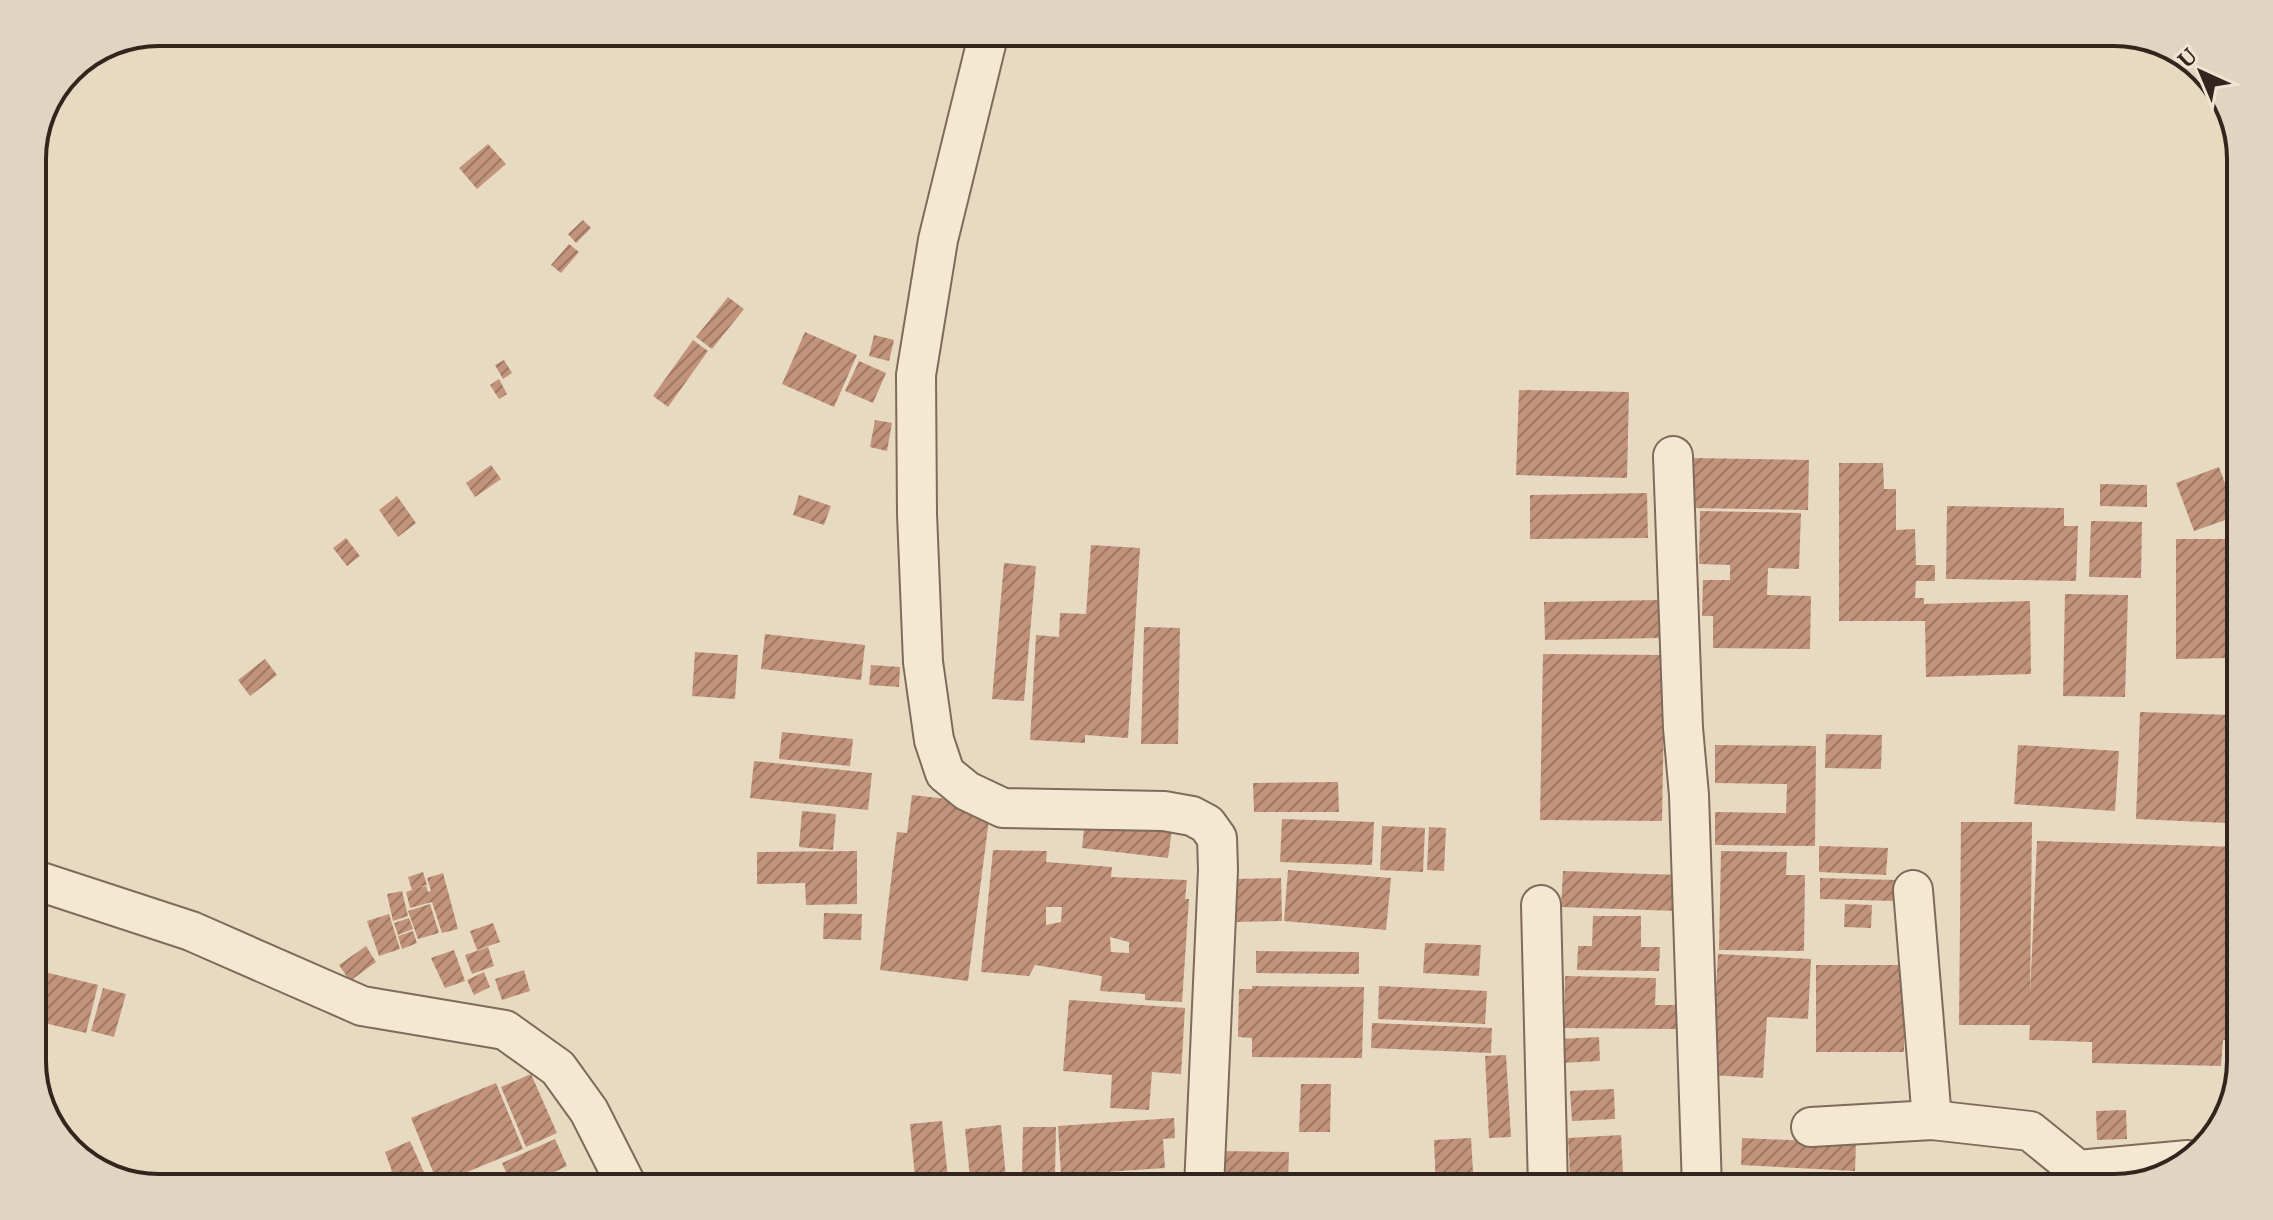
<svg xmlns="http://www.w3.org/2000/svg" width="2273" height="1220" font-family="'IBM Plex Serif',serif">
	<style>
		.building { fill: url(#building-hatch); fill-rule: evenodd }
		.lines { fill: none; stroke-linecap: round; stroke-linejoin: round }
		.minor-casing { stroke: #7f6b5b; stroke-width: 42 }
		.minor { stroke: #f4e8d3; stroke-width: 38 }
		.rim { fill: none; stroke: #31251d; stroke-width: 4 }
	</style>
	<defs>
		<pattern id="building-hatch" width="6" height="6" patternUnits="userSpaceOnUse" patternTransform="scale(2)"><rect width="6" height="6" fill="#c2937b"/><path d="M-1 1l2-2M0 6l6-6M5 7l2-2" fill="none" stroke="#9e7864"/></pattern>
	</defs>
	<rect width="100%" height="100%" fill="#e8d9c1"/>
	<path class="building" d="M488,144L506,164L477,189L459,168Z
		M583,220L591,228L576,243L568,234Z
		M569,244L579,252L561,273L551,265Z
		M728,297L744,309L712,349L696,337Z
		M805,332L857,355L834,407L782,384Z
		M874,335L894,340L889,361L869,356Z
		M693,340L708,351L668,407L653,396Z
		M504,360L512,373L503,379L495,365Z
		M859,361L886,373L873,403L845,391Z
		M499,379L507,394L499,399L490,385Z
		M1519,390L1629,392L1627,478L1516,475Z
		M875,420L892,423L887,451L870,447Z
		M1692,458L1809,460L1808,510L1691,508Z
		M1839,463H1883L1884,489H1896V530L1915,529L1916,565H1935V581H1916L1915,598H1924V604L2030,601L2031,674L1926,677L1925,621H1839Z
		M491,465L501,479L475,497L466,483Z
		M2219,467L2237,516L2194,531L2176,483Z
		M2100,484L2147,485V507L2100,506Z
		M1647,493L1648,538L1530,539V495Z
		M799,495L831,506L824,525L793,515Z
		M397,496L416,523L398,537L379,510Z
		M1947,506L2064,508V526H2078L2076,581L1946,579Z
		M1700,511L1801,513L1799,569L1768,568L1767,595L1811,596L1810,649L1713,648V616H1702L1703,580H1730V565L1699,564Z
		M2091,521L2142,522L2141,578L2089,577Z
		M346,538L360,556L347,566L333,548Z
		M2176,539H2231V658L2176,659Z
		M1091,545L1140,548L1128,738L1085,735V743L1030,740L1036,635L1059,637L1060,613L1086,614Z
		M1004,563L1036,566L1024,701L992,699Z
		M2065,594L2128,595L2125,697L2063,696Z
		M1659,600L1660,638L1545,640L1544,602Z
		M1144,627L1180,628L1178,744H1141Z
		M765,634L865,645L861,680L761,669Z
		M695,652L738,655L735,699L692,696Z
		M1543,654L1665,655L1662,821L1540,820Z
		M265,659L277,675L250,696L238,680Z
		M871,665L900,667L899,687L869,685Z
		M2140,712L2232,715L2227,823L2136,819Z
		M782,732L853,739L850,766L779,759Z
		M1826,734L1882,735L1881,769L1825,768Z
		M1715,745L1816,746L1815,846L1715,845V812L1786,813L1787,784L1715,783Z
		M2018,745L2119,751L2115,811L2014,804Z
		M754,761L872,773L868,810L750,798Z
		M1338,782L1339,812H1254L1253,783Z
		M912,795L991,804L968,981L880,970L897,832L907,833Z
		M802,811L836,814L833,850L799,847Z
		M1085,819L1172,830L1168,858L1082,848Z
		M1282,819L1374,822L1372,865L1280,862Z
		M1961,822H2032L2030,995L2037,841L2241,847V1040H2223L2221,1066L2092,1063V1042L2029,1040L2030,1025H1959Z
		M1382,826L1425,828L1423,872L1380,870Z
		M1429,827L1446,828L1444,871L1427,870Z
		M1819,846L1888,848L1886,875L1819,872Z
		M993,850L1047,851L1046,862L1112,867L1111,877L1187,880L1185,899H1189L1182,1002L1145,1000V994L1100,991L1102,976L1035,965L1029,976L981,972ZM1046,907H1062L1061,922L1046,925ZM1110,937L1129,942V953L1111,952Z
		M857,851V904L806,905L805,883L757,884V852Z
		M1721,851L1787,852L1786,875H1805L1804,951L1719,950Z
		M1288,870L1391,878L1386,930L1284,921Z
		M1563,871L1679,875L1677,911L1561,907Z
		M423,872L427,885L416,888L426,886L428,892L431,891L427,878L443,873L458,929L442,933L432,902L410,908L406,892L412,890L408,877Z
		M1281,878L1282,921L1232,922L1231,879Z
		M1820,878L1897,880L1896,901L1820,899Z
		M402,891L408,916L393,921L387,894Z
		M430,904L439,933L418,939L408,911Z
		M1845,904L1872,905L1871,928L1844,927Z
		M824,913L862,914L861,940L823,939Z
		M389,914L400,949L379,956L367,921Z
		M1593,916H1641V947H1660L1659,971L1577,970L1578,946H1592Z
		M409,918L413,929L398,935L394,923Z
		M493,923L500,942L477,950L470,931Z
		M413,931L417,943L402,949L398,936Z
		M1425,943L1481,945L1479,976L1423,973Z
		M366,946L376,962L350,981L339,965Z
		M488,947L494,966L472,974L465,955Z
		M454,950L465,981L445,988L431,958Z
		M1256,951L1359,952V974L1256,973Z
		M1718,954L1811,959L1808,1019L1767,1017L1763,1078L1711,1075Z
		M1816,965H1904V1052H1816Z
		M32,969L98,985L86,1033L32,1020Z
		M524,970L530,991L502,1000L495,979Z
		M484,972L490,987L474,995L467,980Z
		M1565,976L1656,978L1655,1005H1677L1676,1029L1564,1028Z
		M1252,986L1364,987L1362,1058L1252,1057V1038L1238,1037L1239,989H1252Z
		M1379,986L1487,991L1485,1024L1378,1019Z
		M103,988L126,994L114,1037L91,1031Z
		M1069,1000L1185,1008L1181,1074L1152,1072L1149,1110L1110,1108L1112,1075L1063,1071Z
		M1372,1023L1492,1028L1491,1053L1371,1048Z
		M1599,1037L1600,1061L1561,1063L1559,1039Z
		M1506,1055L1511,1137L1489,1138L1485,1056Z
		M531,1074L557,1133L526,1147L501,1087Z
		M496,1083L523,1149L438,1184L411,1118Z
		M1301,1084H1331L1330,1132H1299Z
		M1614,1089L1615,1119L1572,1121L1570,1091Z
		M2126,1110L2127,1139L2097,1140L2096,1111Z
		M1174,1118L1175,1138L1163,1139L1165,1168L1061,1175L1058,1126Z
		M942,1121L949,1188H916L910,1124Z
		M1001,1125L1007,1188H971L965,1129Z
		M1023,1127H1056L1055,1175H1022Z
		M1621,1135L1623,1172L1570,1175L1568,1138Z
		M1471,1138L1474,1188H1436L1434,1140Z
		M1742,1138L1856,1143L1855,1171L1741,1165Z
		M555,1139L567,1166L520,1188H513L502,1163Z
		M410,1141L431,1188H380L376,1178L392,1171L385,1152Z
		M1216,1151L1289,1152L1288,1182L1216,1181Z
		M1170,1173L1172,1188H1081V1183Z
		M1924,1174L1969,1176V1188H1923Z
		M1740,1178L1833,1185L1832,1188H1739Z
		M1629,1180V1188H1565L1564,1183Z
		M1302,1181L1328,1182V1188H1302Z"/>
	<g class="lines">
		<defs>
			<path id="minor" d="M989,32L938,240L916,375L917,514L923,662L934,740L945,773L967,791L1003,808L1164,811L1192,816L1207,824L1217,838L1218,870L1204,1188
				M1673,456L1683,728L1689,795L1702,1188
				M32,879L191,931L362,1006L505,1030L558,1068L589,1111L628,1188
				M1913,890L1932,1120
				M1541,905L1548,1188
				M1811,1127L1932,1120L2030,1131L2078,1170V1188
				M2078,1170L2188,1160"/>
		</defs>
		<use href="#minor" class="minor-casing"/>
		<use href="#minor" class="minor"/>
	</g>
	<path d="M0 0H2273V1220H0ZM159 46H2114A113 113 0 0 1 2227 159V1061A113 113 0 0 1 2114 1174H159A113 113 0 0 1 46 1061V159A113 113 0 0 1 159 46Z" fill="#e1d5c2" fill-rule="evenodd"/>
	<path class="rim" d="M159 46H2114A113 113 0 0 1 2227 159V1061A113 113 0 0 1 2114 1174H159A113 113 0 0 1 46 1061V159A113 113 0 0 1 159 46Z"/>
	<g transform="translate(2201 72) rotate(316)" stroke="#f0e4d0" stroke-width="6" paint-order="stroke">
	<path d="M0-6L14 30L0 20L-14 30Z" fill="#31251d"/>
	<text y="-12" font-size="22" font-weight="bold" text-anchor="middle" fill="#31251d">U</text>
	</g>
</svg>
